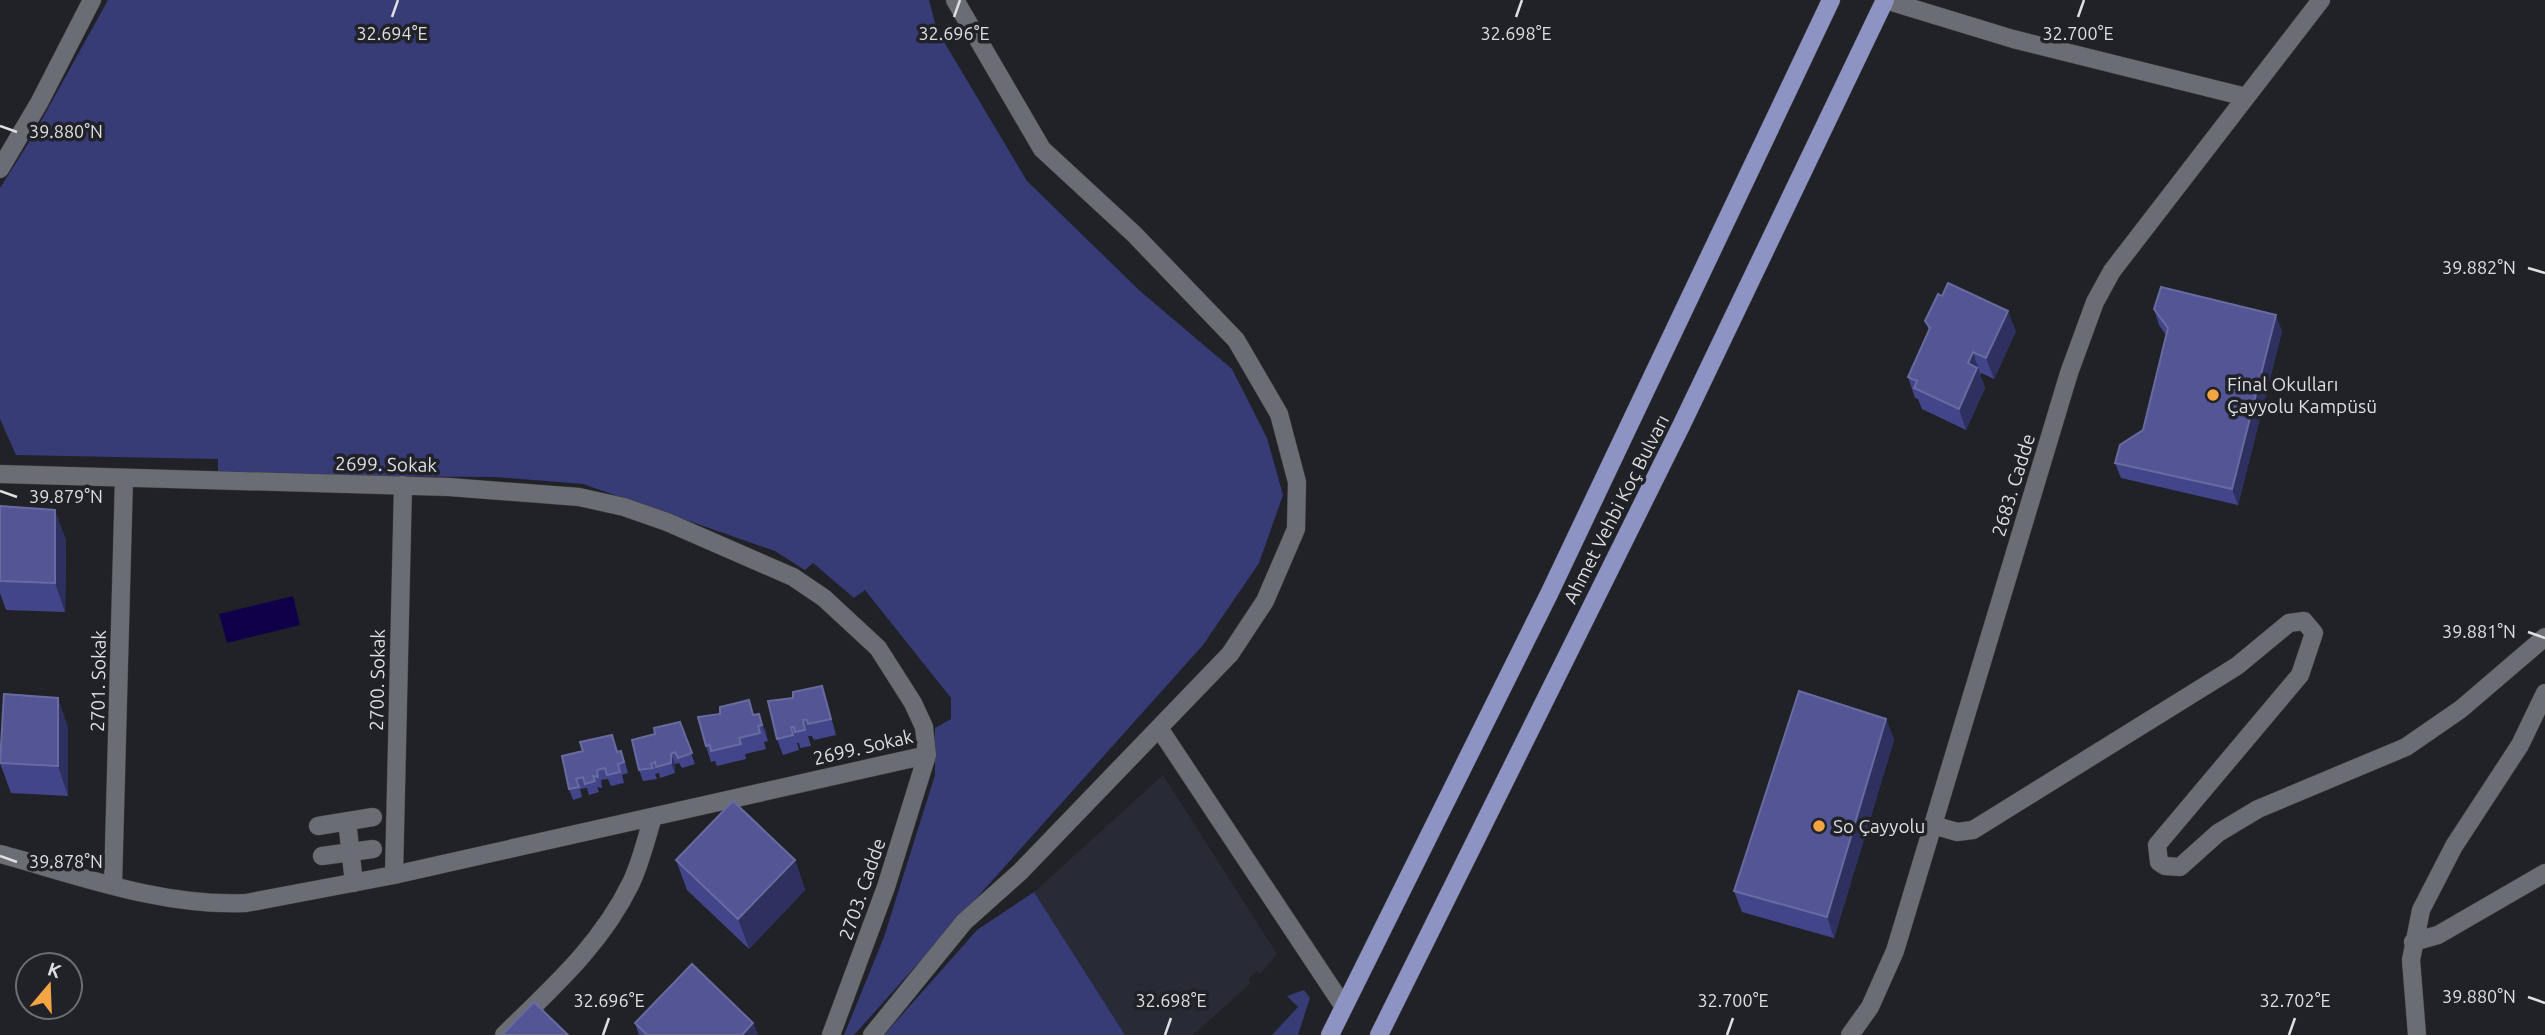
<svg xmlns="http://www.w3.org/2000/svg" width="2545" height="1035" font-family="Ubuntu,sans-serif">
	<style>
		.built { fill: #282a36 }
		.green { fill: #373b76 }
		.water { fill: #10004a }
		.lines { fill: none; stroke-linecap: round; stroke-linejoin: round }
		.minor-casing { stroke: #3e3f43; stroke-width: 19 }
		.primary-casing { stroke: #3e3f43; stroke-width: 19 }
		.minor { stroke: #6b6d74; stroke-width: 18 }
		.primary { stroke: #8d93c2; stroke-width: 18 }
		.wall { fill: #43458b }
		.shaded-wall { fill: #2e305f }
		.building { fill: #535594; stroke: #696ba0; stroke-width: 2 }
		.ticks { fill: none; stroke: #dedfe3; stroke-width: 2.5 }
		.poi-dot { fill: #f3a443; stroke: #212228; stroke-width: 2.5 }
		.labels { text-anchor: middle; stroke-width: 7; stroke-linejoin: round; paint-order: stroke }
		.poi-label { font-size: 19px; fill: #dedfe3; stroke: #212228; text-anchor: start }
		.street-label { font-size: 19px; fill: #dedfe3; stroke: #212228 }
		.ticks-label { font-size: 18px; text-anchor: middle; fill: #dedfe3; stroke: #212228; stroke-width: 7; stroke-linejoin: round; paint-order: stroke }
	</style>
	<rect width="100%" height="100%" fill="#212228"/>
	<path class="built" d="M1163,775L1277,954L1260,974L1257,971L1248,979L1251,983L1193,1035H1125L1034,892Z"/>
	<path class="green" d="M108,0H929L937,30L1027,181L1140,291L1232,369L1267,438L1283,495L1259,563L1203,645L854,1035H844L884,937L935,775V728L951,719V698L865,590L854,598L813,563L805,570L775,551L583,484L495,477L218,475V459L16,455L0,419V188L31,139Z
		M1034,892L1125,1035H884L977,930Z
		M1304,990L1310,998L1298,1035H1272L1298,1007L1287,996Z"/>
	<path class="water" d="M293,596L300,625L227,643L219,614Z"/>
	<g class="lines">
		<defs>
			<path id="minor" d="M1885,0L2013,39L2246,97
				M0,169L39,103L92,0
				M0,474L449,487L579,497L624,507L667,522L793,577L824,598L878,648L913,703L924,727L927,755L886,887L831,1035
				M1159,728L1342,1004
				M347,821L354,883
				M1933,825L1957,832L1973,830L2237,666L2289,623L2304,621L2314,633L2300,675L2157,845L2159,862L2165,866L2180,867L2218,833L2258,809L2406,747L2461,709L2545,637
				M318,826L373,817
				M0,854C80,876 163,907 246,903L394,875L927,755
				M322,856L373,849
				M394,875L403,485
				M113,885L124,478
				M2413,942L2438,935L2545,873
				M504,1035C552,988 601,945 631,883C641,862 646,839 653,817
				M872,1035L964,922L1020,872L1230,654L1265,601L1296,529L1297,482L1279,414L1236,340L1134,234L1042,149L955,0
				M1850,1035L1870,1007L1895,951L2069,373L2095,302L2112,271L2321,0
				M2417,1035L2411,960L2421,910L2454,846L2520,745L2545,693"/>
			<path id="primary" d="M1330,1035L1549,594L1831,0
				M1379,1035L1681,426L1885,0"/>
		</defs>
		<use href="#minor" class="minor-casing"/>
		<use href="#primary" class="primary-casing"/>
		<use href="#minor" class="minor"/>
		<use href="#primary" class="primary"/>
	</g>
	<path class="wall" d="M2154,309L2282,331L2238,505L2121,478L2115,463L2143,430L2166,335L2159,325Z
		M1925,321L2016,331L1994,379L1981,373L1980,375L1985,388L1966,430L1922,409L1918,399L1915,398L1908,377L1929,330Z
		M0,506L66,540L65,612L6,610L0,593Z
		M822,686L827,702L836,735L814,740L812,736H808L811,746L800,748L799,743H797L799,750L783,755L777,739L793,698Z
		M755,715L765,729L768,741L764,742L766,749L745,754L746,759L717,766L715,761L711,762L706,746Z
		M1886,719L1894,740L1834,938L1742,912L1734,891Z
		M680,722L695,764L682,768L679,763L675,764V773L660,778L659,773L655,774L657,779L643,781L639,770L655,734Z
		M68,727V796L11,793L0,763Z
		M612,735L618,752L621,751L625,762L628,773L622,775L624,783L611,786L608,779L601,780L602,788L597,787L599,792L589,795L587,788L580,789L582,797L573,800L569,789L583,751Z
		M676,860H795L805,890L749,949L687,890Z
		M635,1023H753L758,1035H639Z"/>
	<path class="shaded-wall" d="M2008,311L2016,331L1994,379L1986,358Z
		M2276,315L2282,331L2238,505L2232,489Z
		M1973,352L1985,388L1966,430L1959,409L1968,363Z
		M55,510L66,540L65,612L55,583Z
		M58,698L68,727V796L58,766Z
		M759,714L765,729L768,741L762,725Z
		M1886,719L1894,740L1834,938L1827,917Z
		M671,754L675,764V773L671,763Z
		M795,860L805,890L749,949L738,919Z
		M753,1023L758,1035H742Z"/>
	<path class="building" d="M1948,283L2008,311L1986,358L1973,352L1968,363L1977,368L1959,409L1914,388L1917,381L1908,377L1930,328L1925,321L1938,294L1942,296Z
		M2161,287L2276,315L2232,489L2115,463L2120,445L2143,430L2168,328L2154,309Z
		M0,506L55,510V583L0,581Z
		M822,686L831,719L808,724L807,720H803L805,730L795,732L794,727H791L793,735L777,739L768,701L793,698V692Z
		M1799,691L1886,719L1827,917L1734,891Z
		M4,694L58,698V766L0,763Z
		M749,700L753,715L759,714L762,725L758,726L760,733L739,738L741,744L711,751L710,745L706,746L698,717L720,714V707Z
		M680,722L692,753L678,758L675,752L671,754V763L656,767L655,762L651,764L653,768L639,770L632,740L655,734L654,728Z
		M612,735L617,752L621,751L624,762L618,764L620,772L607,775L605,768L597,770L598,777L593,776L595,781L585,784L583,777L576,779L579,787L569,789L562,756L583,751L580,742Z
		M733,801L795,860L738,919L676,860Z
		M692,964L753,1023L742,1035H647L635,1023Z
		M534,1002L568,1035H502Z"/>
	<path class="ticks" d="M392,17L398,0M954,17L960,0M1516,17L1522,0M2078,17L2084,0M0,126L17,132M2528,268L2545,273M0,491L17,497M2528,632L2545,638M0,856L17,862M2528,997L2545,1003M603,1035L609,1018M1165,1035L1171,1018M1727,1035L1733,1018M2289,1035L2295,1018"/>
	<g class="poi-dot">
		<circle cx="2213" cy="395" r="7"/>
		<circle cx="1819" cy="826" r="7"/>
	</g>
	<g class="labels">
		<g class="poi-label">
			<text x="2227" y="391">Final Okulları<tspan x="2227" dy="22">Çayyolu Kampüsü</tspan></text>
			<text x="1833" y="833">So Çayyolu</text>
		</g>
		<g class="street-label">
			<text transform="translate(386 464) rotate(1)" y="7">2699. Sokak</text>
			<text transform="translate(2013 485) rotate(-73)" y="7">2683. Cadde</text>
			<text transform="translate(1616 509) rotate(-63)" y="7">Ahmet Vehbi Koç Bulvarı</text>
			<text transform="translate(377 680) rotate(-89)" y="7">2700. Sokak</text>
			<text transform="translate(98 681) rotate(-89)" y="7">2701. Sokak</text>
			<text transform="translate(863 747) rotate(-13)" y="7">2699. Sokak</text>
			<text transform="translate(862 889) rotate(-71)" y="7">2703. Cadde</text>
		</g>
	</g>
	<g class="ticks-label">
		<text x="392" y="40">32.694°E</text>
		<text x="954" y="40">32.696°E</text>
		<text x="1516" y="40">32.698°E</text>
		<text x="2078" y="40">32.700°E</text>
		<text x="66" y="138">39.880°N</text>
		<text x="2479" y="274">39.882°N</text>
		<text x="66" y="503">39.879°N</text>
		<text x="2479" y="638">39.881°N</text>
		<text x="66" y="868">39.878°N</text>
		<text x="2479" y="1003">39.880°N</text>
		<text x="609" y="1007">32.696°E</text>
		<text x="1171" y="1007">32.698°E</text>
		<text x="1733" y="1007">32.700°E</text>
		<text x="2295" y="1007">32.702°E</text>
	</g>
	<g transform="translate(49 986) rotate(19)"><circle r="33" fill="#212228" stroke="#6d6e73" stroke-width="2"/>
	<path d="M0-5L12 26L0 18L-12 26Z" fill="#f3a443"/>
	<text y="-10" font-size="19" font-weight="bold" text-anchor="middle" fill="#dedfe3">K</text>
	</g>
</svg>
